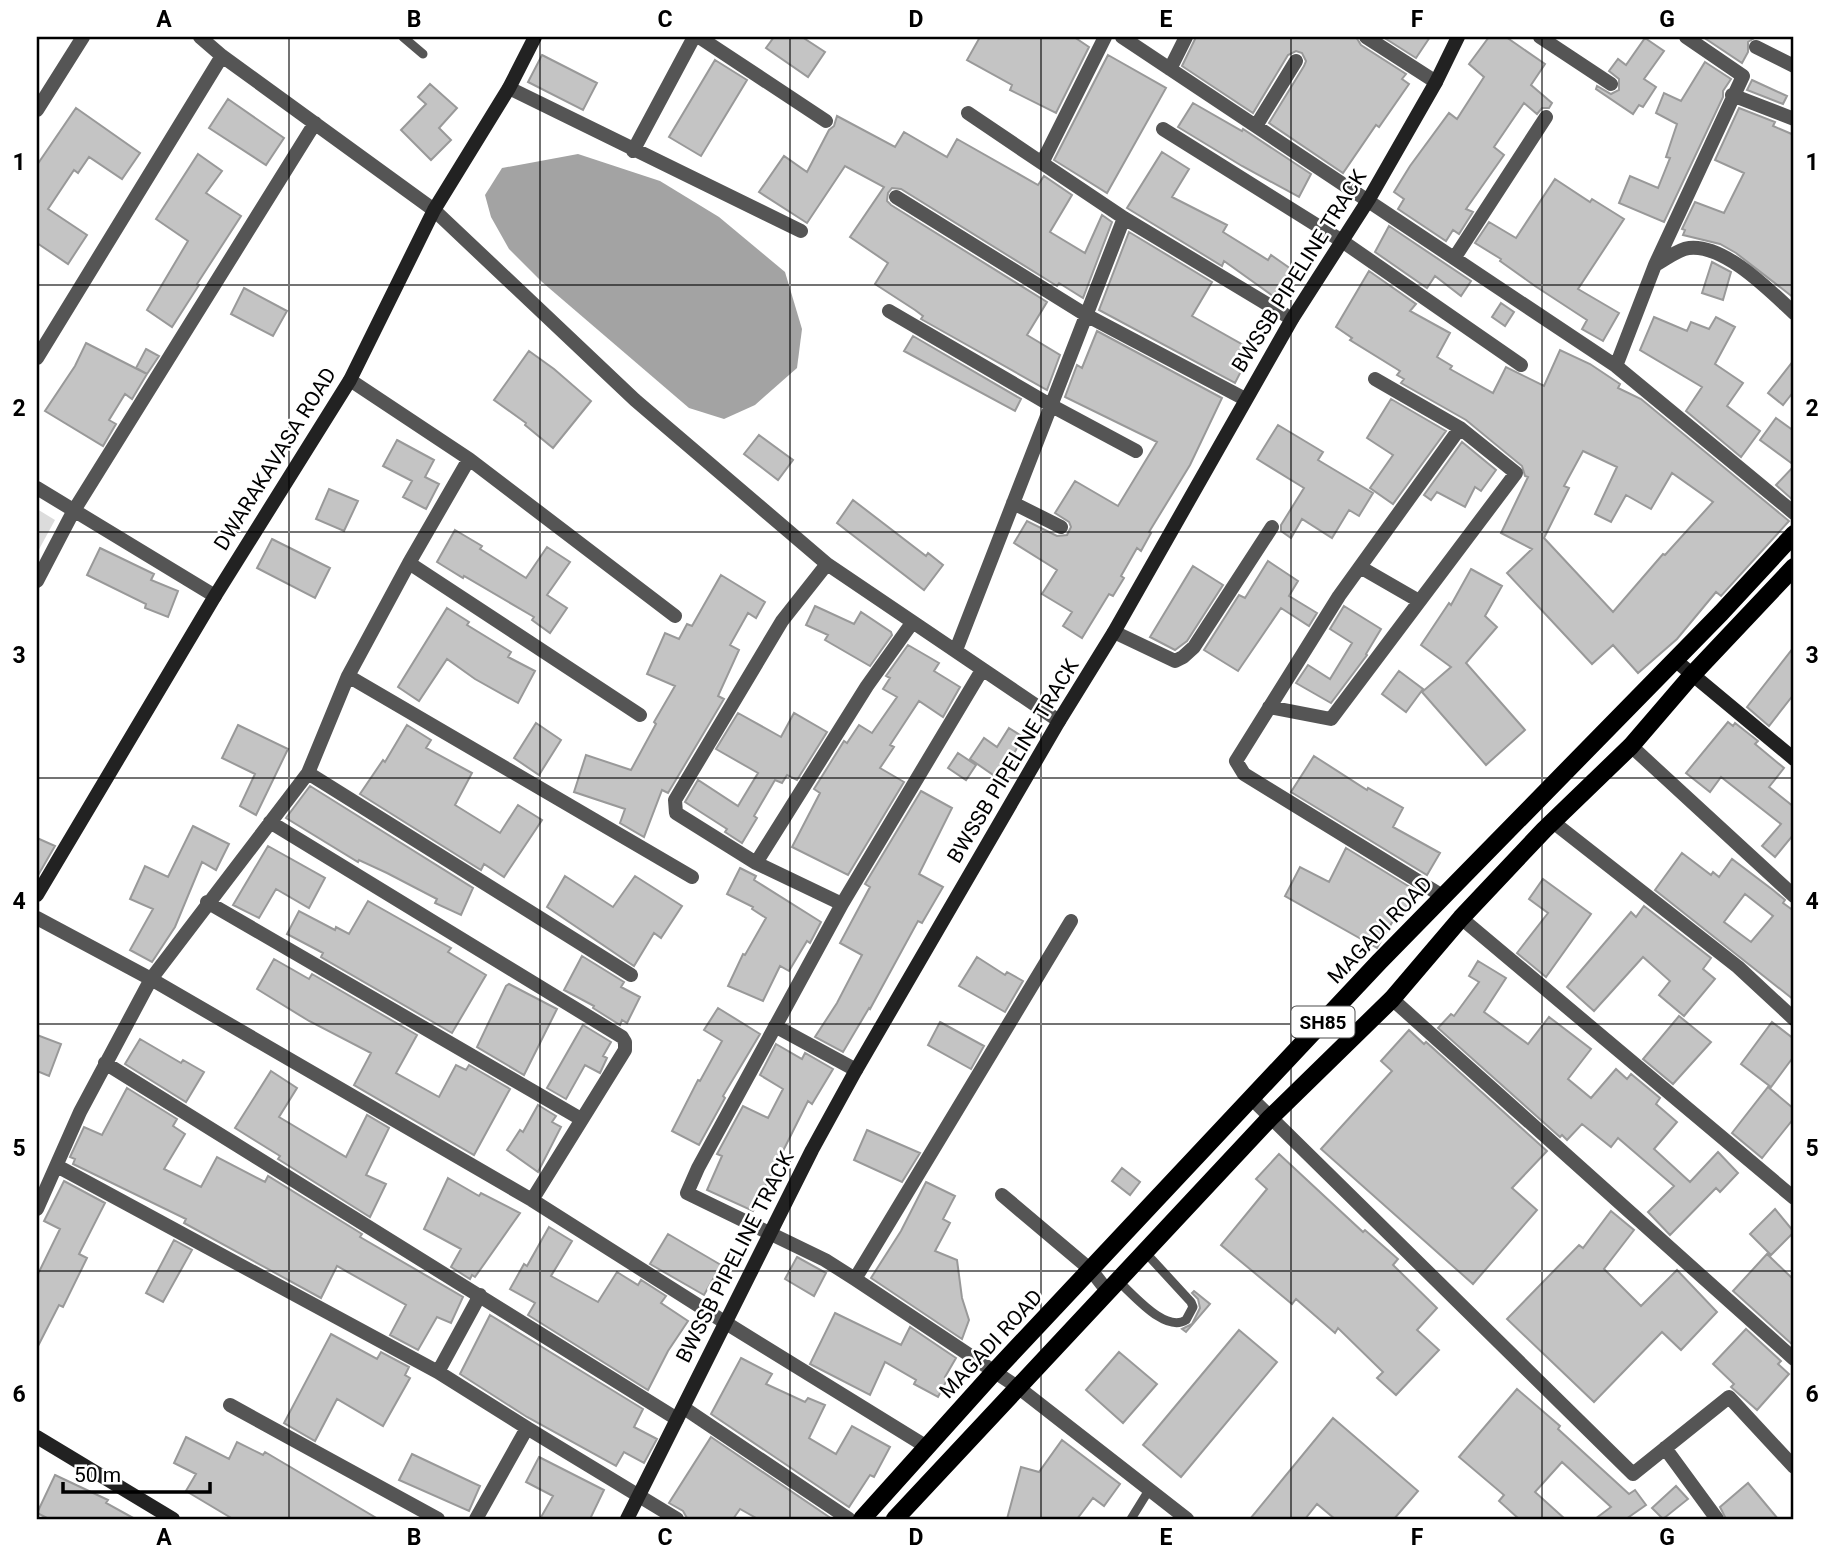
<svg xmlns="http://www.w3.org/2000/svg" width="1831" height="1556" font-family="Roboto,sans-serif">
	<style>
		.green { fill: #dcdcdc }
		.water { fill: #a3a3a3 }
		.building { fill: #c4c4c4; stroke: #999; stroke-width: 2; fill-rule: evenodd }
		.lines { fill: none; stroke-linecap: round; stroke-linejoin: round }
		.lane { stroke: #555; stroke-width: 9 }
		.street { stroke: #555; stroke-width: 14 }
		.secondary { stroke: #222; stroke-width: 14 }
		.primary { stroke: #000; stroke-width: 18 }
		.grid { fill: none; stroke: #000; stroke-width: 2; stroke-opacity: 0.55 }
		.labels { text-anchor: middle; stroke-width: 5; stroke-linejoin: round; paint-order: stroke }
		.shield { fill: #fff; stroke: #4c4c4c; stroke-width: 2 }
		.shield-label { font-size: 19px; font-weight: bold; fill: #000 }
		.street-label { font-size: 21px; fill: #000; stroke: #fff }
		.neatline { fill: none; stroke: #000; stroke-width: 2.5 }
		.grid-label { font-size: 23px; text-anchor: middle; font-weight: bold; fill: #000 }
	</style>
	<rect width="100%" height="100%" fill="#fff"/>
	<path class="green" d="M37,509L55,520L37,553Z"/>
	<path class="water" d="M578,154L660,181L719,217L785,272L802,329L797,368L755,405L724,419L689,408L542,282L509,249L491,217L485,195L502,168Z"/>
	<path class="building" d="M774,37H802L825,52L808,77L766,48Z
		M980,37H1074L1089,47L1056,113L1010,90L1012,85L967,60Z
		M1196,37H1356L1361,45L1406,74L1402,79L1409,84L1379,127L1376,125L1343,173L1269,123L1304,66L1306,61L1302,53L1296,51L1288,55L1253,113L1182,66Z
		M1383,37H1430L1416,58Z
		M1489,37H1506L1545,64L1531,85L1552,103L1549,108H1542L1537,114L1524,103L1494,147L1504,155L1466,209L1473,212L1459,234L1453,230L1446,241L1398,209L1404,199L1394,192L1410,166L1449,113L1457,119L1484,77L1469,64Z
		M1703,37H1756L1748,42V52L1742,63Z
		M1645,38L1664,51L1644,79L1656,87L1643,107L1639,105L1633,114L1596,89L1597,86L1611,94L1619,90V79L1609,71L1618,59L1626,65Z
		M542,55L597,83L583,110L528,82Z
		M1108,55L1166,88L1107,193L1054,160Z
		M715,60L747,80L701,156L669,137Z
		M1705,62L1731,79L1723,91V97L1664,222L1619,203L1630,176L1658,188L1670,158L1666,157L1677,124L1656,113L1664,93L1681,101Z
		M1752,80L1787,96L1783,104L1747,90Z
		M430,84L457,108L439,128L451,140L431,160L401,130L426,104L418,97Z
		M228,99L284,138L266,165L209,128Z
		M1193,103L1242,131L1243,129L1311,174L1299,197L1242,166L1178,127Z
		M76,108L140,153L122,179L89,157L78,173L74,170L48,209L87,235L68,264L37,243V165Z
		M1739,108L1775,122L1773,126L1794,135V298L1736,253L1720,244L1683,235L1685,230L1682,229L1695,202L1724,213L1744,173L1715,160Z
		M837,116L895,147L904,132L947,157L957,139L1038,185L1044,176L1072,195L1050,232L1085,253L1102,215L1112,222L1083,298L1059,283L1057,286L901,189L892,188L888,193L887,201L891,205L1047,302L1027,335L1060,355L1047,390L921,319L923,316L915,310L875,284L888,263L850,237L884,187L845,166L807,223L759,192L784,156L807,172L829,130L834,126Z
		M1162,152L1189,169L1172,197L1227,225L1223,232L1268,260L1271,255L1291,269L1273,296L1224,261L1222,266L1127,208Z
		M198,154L222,171L206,193L241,216L197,284L199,285L172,327L147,310L188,241L156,219Z
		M1555,179L1590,202L1592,199L1624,219L1578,289L1619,313L1603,341L1582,329L1587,320L1535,286L1500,261L1501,259L1475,243L1489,222L1516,238Z
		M1389,226L1471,281L1461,296L1435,276L1427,288L1375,252Z
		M1129,232L1212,282L1192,316L1252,350L1235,383L1099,310Z
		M1712,262L1731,272L1723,300L1702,293Z
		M1369,271L1416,304L1410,311L1450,333L1437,357L1452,366L1450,369L1493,393L1506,367L1544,386L1560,350L1590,364L1620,384L1618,388L1641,399L1789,521L1721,596L1716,592L1677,639L1638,673L1613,645L1592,664L1507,573L1532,549L1501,533L1528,477L1525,476L1522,466L1466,420L1401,383L1404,379L1397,375L1400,371L1350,340L1352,338L1336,327ZM1583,451L1617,467L1595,514L1611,522L1626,495L1651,509L1672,473L1713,502L1665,555L1663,554L1613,612L1544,538L1569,488L1564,486Z
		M244,288L287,311L273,336L231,314Z
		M1501,303L1514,312L1505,326L1492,317Z
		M1654,317L1687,331L1691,322L1709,329L1716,317L1735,327L1715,364L1743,383L1727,406L1760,431L1741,457L1686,411L1702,387L1640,350Z
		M1097,331L1222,398L1190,465L1149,532L1151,533L1141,551L1137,548L1121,576L1124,578L1113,596L1109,594L1082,638L1063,626L1072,612L1042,594L1057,570L1014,543L1027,521L1057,536L1067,535L1071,527L1069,522L1055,513L1075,481L1118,506L1157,442L1065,397L1077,365L1082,368Z
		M913,336L1021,399L1015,411L904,351Z
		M86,343L147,374L132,399L125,394L109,420L116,424L103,446L45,411L75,366Z
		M146,349L159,356L147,374L136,368Z
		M529,351L554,369L591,401L553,448L525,425L526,423L494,400Z
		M1794,360V391L1783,405L1768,393Z
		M1391,399L1446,431L1393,504L1370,488L1393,455L1367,438Z
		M1776,418L1794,431V465L1760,440Z
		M1278,425L1323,452L1318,460L1373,493L1359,516L1349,510L1332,538L1302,519L1291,538L1281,531V525L1304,488L1257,459Z
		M759,435L793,460L778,480L744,454Z
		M397,440L434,460L425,477L439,484L426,509L403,497L412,481L383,466Z
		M1462,442L1496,470L1481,491L1475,487L1465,507L1437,492L1431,500L1424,495Z
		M1794,466V501L1776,485Z
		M329,489L358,501L344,531L316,519Z
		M853,500L926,556L928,553L943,565L924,590L837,523Z
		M455,530L482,546L480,549L526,578L547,547L570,562L547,595L567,608L550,633L532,620L534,617L464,576L463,578L437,562Z
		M272,539L330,568L315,598L257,568Z
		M100,548L154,574L151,580L178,591L168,617L145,608L146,604L87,575Z
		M1268,561L1298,581L1289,596L1317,613L1309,626L1281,608L1238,671L1204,650L1239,595L1245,598Z
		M1193,566L1223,585L1187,641L1175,650L1150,637Z
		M1471,569L1502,586L1485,616L1497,627L1466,663L1525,730L1486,765L1422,692L1451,667L1421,645L1449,603L1451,605Z
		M721,575L765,602L756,618L748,613L730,645L739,650L718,696L724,699L668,793L662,790L644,837L620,823L625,809L574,792L586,755L631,770L656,724L654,722L675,686L647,674L665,633L679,639L687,624L692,626Z
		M815,606L854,624L861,612L891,632L892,635L870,666L825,640L828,635L806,625Z
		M1344,606L1381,629L1366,654L1367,655L1331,703L1296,683L1308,665L1330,679L1352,643L1330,629Z
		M447,608L469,622L467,625L511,652L508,657L535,671L518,703L475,679L447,659L419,701L398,687Z
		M908,645L939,663L934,671L960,687L943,717L919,701L890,745L894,747L880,768L904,782L848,875L792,847L820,793L814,789L844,741L847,743L859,725L872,733L897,697L883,689L890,678L886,676Z
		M1794,647V694L1769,726L1747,707Z
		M1399,671L1423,689L1406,712L1382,694Z
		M738,713L781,737L794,713L827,732L797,780L787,775L782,783L775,780L754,816L757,818L742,843L725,832L727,829L685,802L698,780L738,806L758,773L716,749Z
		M1728,722L1733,726L1735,723L1758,741L1755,744L1784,768L1769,787L1794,807V834L1775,857L1762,846L1781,824L1721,777L1710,792L1686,773Z
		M536,723L561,740L539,775L514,758Z
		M238,725L288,749L256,815L240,806L255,774L222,758Z
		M407,725L431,740L426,748L472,773L455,805L500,833L518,805L542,820L504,877L484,864L481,870L360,794L383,760L385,762Z
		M1009,728L1023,737L1012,757L1016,760L1002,781L970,759L984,738L997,747Z
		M958,753L976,765L966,780L948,768Z
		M1314,756L1367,790L1368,788L1403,808L1393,827L1440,853L1427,875L1291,792Z
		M310,786L473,888L461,915L435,903L437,899L387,873L359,860L358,862L286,818Z
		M921,791L952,808L919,874L943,887L922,923L918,921L870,1009L869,1008L843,1052L815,1037L837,1003L862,955L840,943L870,887L865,884Z
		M193,826L229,844L216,870L202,862L175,927L152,962L130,950L153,909L130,899L145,866L168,877Z
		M37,838L55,846L37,877Z
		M268,846L325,878L309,908L276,889L259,918L233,905Z
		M1346,848L1418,892L1406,912L1400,909L1377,948L1285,896L1300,867L1329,882Z
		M1682,853L1711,875L1713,872L1719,877L1732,859L1773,890L1785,900L1783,903L1794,911V1000L1655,890ZM1745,894L1773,916L1751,942L1724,922Z
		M740,868L756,876L754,880L821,922L810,943L807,941L789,971L780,966L763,1001L728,986L743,954L745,955L766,918L752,909L753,907L727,894Z
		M565,876L613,907L635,876L682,906L661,938L654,933L634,966L547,907Z
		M1543,879L1591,914L1546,977L1517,953L1548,913L1529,899Z
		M368,901L451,948L448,952L486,975L452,1033L321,957L323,953L287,934L299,911L335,930L336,927L349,934Z
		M1644,906L1711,958L1703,969L1715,979L1684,1016L1659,995L1670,981L1643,957L1594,1011L1567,987L1631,912L1636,917Z
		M582,956L624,982L621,987L640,997L627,1023L622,1020L620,1025L593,1008L594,1006L564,990Z
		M977,957L1005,975L1007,972L1023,981L1005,1012L959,986Z
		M274,959L309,979L312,974L417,1035L396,1073L439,1097L456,1065L466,1070L469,1065L510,1089L474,1155L354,1085L371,1053L309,1021L257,989Z
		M1478,961L1506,978L1484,1012L1528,1044L1549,1017L1591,1049L1568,1079L1591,1098L1616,1069L1627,1079L1631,1074L1660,1098L1656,1104L1677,1122L1654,1149L1690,1182L1718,1152L1738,1173L1720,1192L1716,1188L1670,1235L1648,1212L1674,1186L1618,1138L1611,1147L1582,1124L1567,1140L1562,1135L1560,1137L1438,1028L1451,1014L1454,1016L1479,982L1469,976Z
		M509,984L557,1009L524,1075L477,1047L506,986Z
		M718,1008L760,1034L723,1096L725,1098L699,1145L672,1131L698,1080L700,1081L722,1041L704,1030Z
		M1679,1016L1711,1042L1673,1084L1643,1059Z
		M940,1022L984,1046L971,1069L928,1045Z
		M1772,1022L1794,1039V1056L1771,1087L1741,1064Z
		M583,1025L611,1042L603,1056L607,1058L600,1073L585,1065L566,1099L547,1088Z
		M1409,1030L1424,1044L1426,1042L1547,1151L1512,1188L1537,1210L1473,1284L1321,1149L1392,1071L1381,1061Z
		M37,1035L61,1044L49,1076L37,1071Z
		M140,1039L181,1063L183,1060L204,1072L186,1102L125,1064Z
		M776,1044L802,1059L805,1053L833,1069L812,1104L808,1101L753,1211L707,1190L722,1156L717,1154L743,1106L768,1118L783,1089L760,1075Z
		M271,1071L297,1088L279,1117L346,1157L367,1115L389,1128L366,1175L386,1184L370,1217L278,1159L280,1156L235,1128Z
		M1768,1087L1794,1109V1118L1762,1158L1732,1133Z
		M127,1088L177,1119L173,1126L185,1134L164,1169L201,1187L217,1157L265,1182L268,1176L362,1234L360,1237L463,1297L451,1323L437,1317L418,1350L390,1335L406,1305L337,1266L321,1298L184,1223L186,1219L73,1164L75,1159L70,1157L84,1127L102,1135Z
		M538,1105L556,1116L552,1122L561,1127L538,1172L507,1150L520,1130L523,1132Z
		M867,1130L920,1153L902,1182L854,1160Z
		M1279,1154L1363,1232L1365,1230L1398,1259L1393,1265L1437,1308L1417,1330L1439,1350L1396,1395L1377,1378L1383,1372L1338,1328L1335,1333L1296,1299L1292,1304L1221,1245L1267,1189L1256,1179Z
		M1122,1168L1140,1182L1130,1195L1112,1181Z
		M448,1178L479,1196L481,1193L520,1213L475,1277L472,1275L470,1279L451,1267L461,1249L424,1229Z
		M64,1181L105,1203L79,1254L87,1258L63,1307L59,1305L37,1348V1276L60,1229L44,1221Z
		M926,1182L955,1196L943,1219L950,1223L935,1251L957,1260L962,1298L969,1320L962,1339L871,1278L901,1231Z
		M1775,1209L1794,1232L1771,1255L1750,1234Z
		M1611,1211L1634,1230L1604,1269L1641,1306L1677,1270L1717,1312L1681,1350L1662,1332L1594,1402L1507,1319L1579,1245L1583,1248Z
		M549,1227L572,1241L551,1276L598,1302L617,1272L638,1285L641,1280L666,1296L661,1303L688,1321L668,1351L648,1390L528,1315L535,1303L510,1289L524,1264L527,1266Z
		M668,1234L721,1265L704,1295L650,1264Z
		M174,1240L192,1250L163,1302L146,1293Z
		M1767,1254L1794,1280V1346L1733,1291Z
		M797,1257L826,1273L814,1296L785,1279Z
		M1194,1291L1210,1304L1186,1332L1182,1329L1192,1324L1200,1308L1198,1299L1192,1293Z
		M835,1313L901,1345L910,1327L956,1358L945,1377L948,1378L938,1397L914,1384L916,1380L885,1362L870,1395L810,1364Z
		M490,1315L643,1409L634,1427L657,1439L644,1463L624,1452L616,1466L527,1417L460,1374Z
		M1746,1329L1781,1361L1778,1364L1789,1374L1757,1410L1731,1387L1734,1384L1713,1364Z
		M1239,1330L1277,1362L1181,1477L1143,1445Z
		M331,1334L377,1359L381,1352L409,1367L405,1375L410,1378L383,1426L337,1399L315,1441L284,1423Z
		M1119,1352L1157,1384L1123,1423L1086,1390Z
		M741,1358L772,1374L766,1384L805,1402L808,1398L825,1405L809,1438L836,1454L852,1426L890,1447L874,1477L870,1475L849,1507L711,1414Z
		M1517,1389L1560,1426L1558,1429L1629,1494L1635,1490L1646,1505L1626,1519H1595L1611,1507L1562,1462L1535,1492L1565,1519H1519L1499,1501L1504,1495L1459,1457Z
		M1333,1418L1418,1491L1394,1519H1335L1317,1504L1305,1519H1250Z
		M186,1437L229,1459L237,1442L263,1455L265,1452L378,1519H233L186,1491L196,1474L174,1463Z
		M711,1437L832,1519H758L740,1509L733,1519L687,1518L683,1511L669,1503Z
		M1062,1440L1120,1484L1104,1506L1093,1498L1077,1519H1007L1021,1467L1039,1472Z
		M412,1454L480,1486L469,1511L399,1480Z
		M539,1457L604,1490L590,1519H540L553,1496L526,1482Z
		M55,1475L108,1500L106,1503L135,1519H49L37,1513Z
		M1748,1483L1778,1519H1726L1720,1507Z
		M1676,1486L1688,1499L1663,1519L1652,1508Z"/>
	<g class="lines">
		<path class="lane" d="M403,37L423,54
			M1118,1281C1134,1295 1165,1333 1186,1320L1193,1307L1191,1302L1145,1252
			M1131,1519L1149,1490"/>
		<path class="street" d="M200,37L222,56L434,210L635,400L827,564L1059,721
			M699,37L826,121
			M1122,37L1616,366L1794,513
			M1366,37L1436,82
			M1540,37L1611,84
			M1756,47L1794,66
			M1170,69L1186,37
			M509,88L801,231
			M1732,95L1794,119
			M37,110L83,37
			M968,113L1042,163L1105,37
			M1256,126L1296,61
			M1163,129L1342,241L1521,365
			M633,151L694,37
			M1042,163L1124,218L1292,319
			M896,197L1086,315L1245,399
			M1455,257L1546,117
			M1655,265C1665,260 1678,249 1689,248C1725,244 1770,291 1794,313
			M889,311L1052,406L1136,451
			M37,358L222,56
			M1616,366L1655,265L1743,76L1686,37
			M469,459L675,616
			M37,488L215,596
			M1013,503L1061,527
			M409,563L640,715
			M827,564L782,621L675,800L676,813L756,863L842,904
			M1360,567L1419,601
			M37,581L73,512L315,123
			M1114,632L1175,661L1183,657L1194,647L1272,527
			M956,650L1124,218
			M982,670L842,904L698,1168L687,1193L825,1260L855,1279L1019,1388L1187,1519
			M348,676L692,877
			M1269,707L1331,719L1516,473L1460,428L1375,379
			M1631,746L1794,896
			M308,773L631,975
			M270,822L622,1037L625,1042V1050L532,1200
			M1553,822L1738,967L1794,1019
			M756,863L867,686L912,623
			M1444,897L1244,774L1236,761L1339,596L1460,428
			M207,902L581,1119
			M37,918L151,979L532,1200L726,1323L927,1447
			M1461,918L1794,1198
			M1392,999L1794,1359
			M775,1026L856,1070
			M105,1063L677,1419
			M1251,1098L1633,1474L1729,1397L1794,1467
			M57,1166L438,1372L527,1428L476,1519
			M1002,1195L1091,1270L1108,1292
			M37,1209L80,1112L151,979L308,773L348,676L409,563L469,459L350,380
			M855,1279L1071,921
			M438,1372L480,1295
			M230,1405L438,1519
			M684,1408L849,1519
			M527,1428L677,1519
			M1665,1448L1717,1519"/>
		<path class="secondary" d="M1675,660L1794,759
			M37,895L215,596L350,380L434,210L509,88L535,37
			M37,1437L173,1519
			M627,1519L812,1150L856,1070L1059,721L1114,632L1292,319L1369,199L1436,82L1458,37"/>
		<path class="primary" d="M862,1519L995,1371L1379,962L1721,613L1794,534
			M895,1519L1270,1118L1392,999L1461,918L1544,830L1631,746L1692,675L1794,567"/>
	</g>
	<path class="grid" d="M289,37V1519M540,37V1519M790,37V1519M1041,37V1519M1291,37V1519M1542,37V1519M37,285H1794M37,532H1794M37,778H1794M37,1024H1794M37,1271H1794"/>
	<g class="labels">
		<rect class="shield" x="1291.5" y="1006.5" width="63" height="31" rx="5"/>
		<g class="shield-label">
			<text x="1323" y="1029">SH85</text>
		</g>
		<g class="street-label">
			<text transform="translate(1299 271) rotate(-58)" y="7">BWSSB PIPELINE TRACK</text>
			<text transform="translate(275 459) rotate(-58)" y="7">DWARAKAVASA ROAD</text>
			<text transform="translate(1013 761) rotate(-59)" y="7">BWSSB PIPELINE TRACK</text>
			<text transform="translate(1380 930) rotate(-46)" y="7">MAGADI ROAD</text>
			<text transform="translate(735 1257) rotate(-63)" y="7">BWSSB PIPELINE TRACK</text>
			<text transform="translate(991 1344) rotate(-47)" y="7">MAGADI ROAD</text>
		</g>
	</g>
	<rect width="1831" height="1556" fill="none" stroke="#ffffff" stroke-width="77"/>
	<path d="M63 1482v10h147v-10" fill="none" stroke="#000000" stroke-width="3.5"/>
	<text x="74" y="1482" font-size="21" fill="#000000" stroke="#ffffff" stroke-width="5" paint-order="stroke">50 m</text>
	<rect x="38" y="38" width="1754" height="1480" class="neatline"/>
	<g class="grid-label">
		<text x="164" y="27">A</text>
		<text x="414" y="27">B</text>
		<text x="665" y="27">C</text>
		<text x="916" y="27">D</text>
		<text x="1166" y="27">E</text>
		<text x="1417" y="27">F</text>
		<text x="1667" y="27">G</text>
		<text x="19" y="170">1</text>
		<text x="1812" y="170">1</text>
		<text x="19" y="416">2</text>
		<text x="1812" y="416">2</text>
		<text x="19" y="663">3</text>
		<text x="1812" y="663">3</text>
		<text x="19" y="909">4</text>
		<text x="1812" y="909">4</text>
		<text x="19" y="1156">5</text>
		<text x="1812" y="1156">5</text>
		<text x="19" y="1402">6</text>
		<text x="1812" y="1402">6</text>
		<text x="164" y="1545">A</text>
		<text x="414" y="1545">B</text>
		<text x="665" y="1545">C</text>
		<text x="916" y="1545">D</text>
		<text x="1166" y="1545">E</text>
		<text x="1417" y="1545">F</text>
		<text x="1667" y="1545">G</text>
	</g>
</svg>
